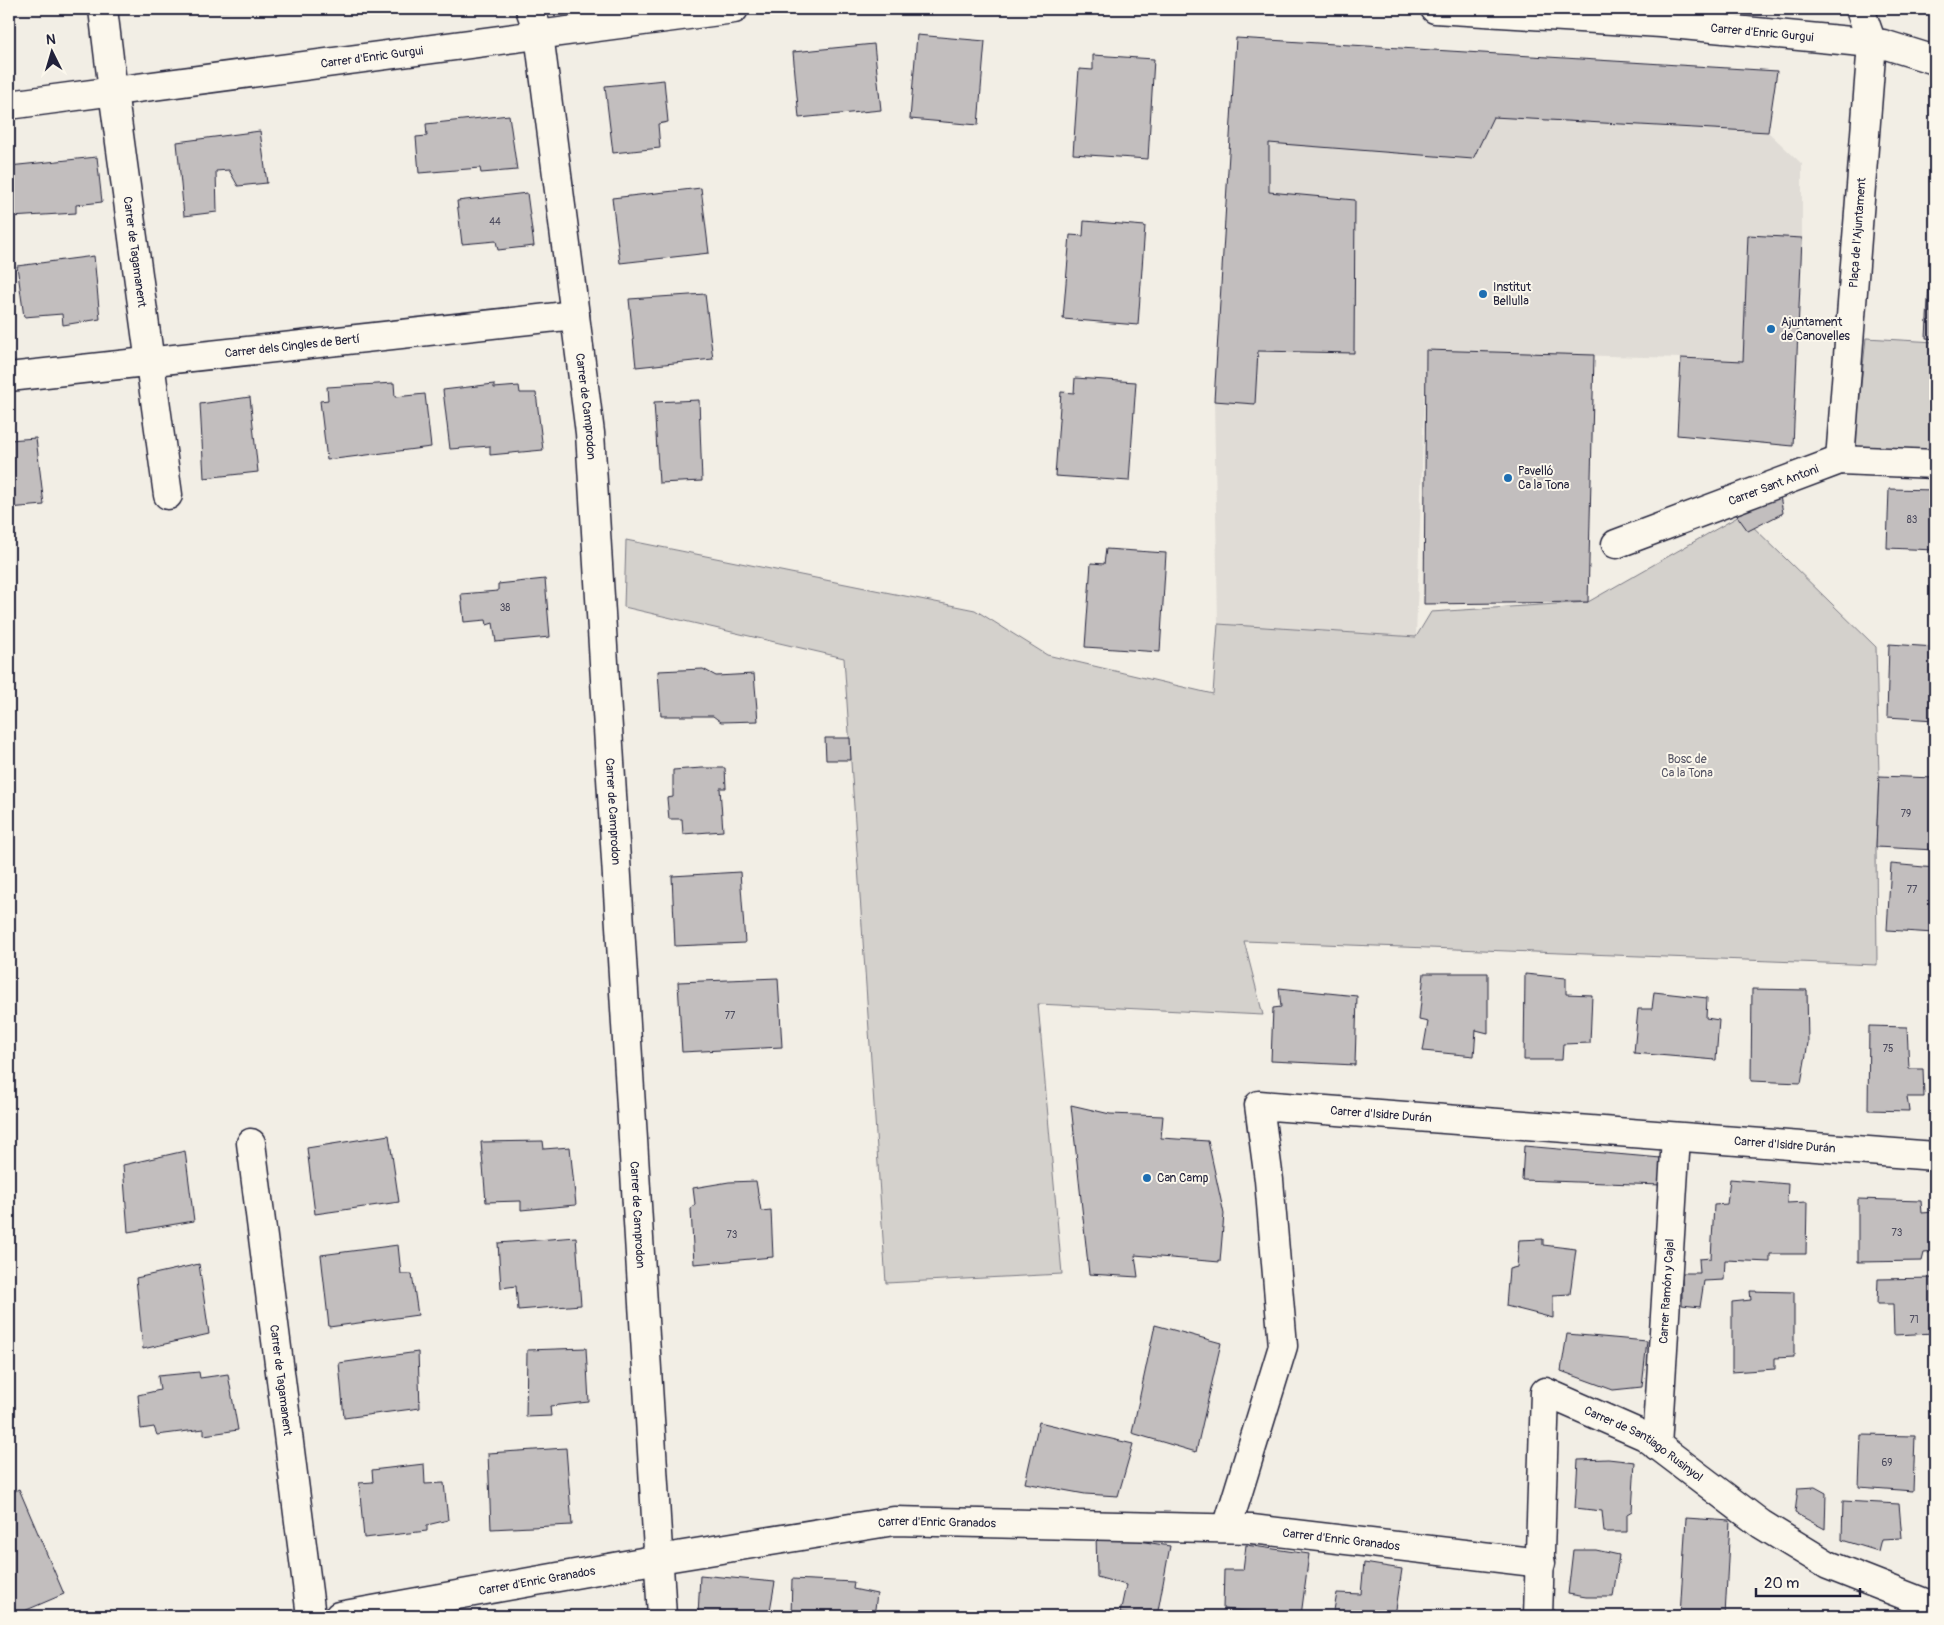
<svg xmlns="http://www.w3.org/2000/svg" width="1944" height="1625" font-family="Pangolin,sans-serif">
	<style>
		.built { fill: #e0dcd6 }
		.green { fill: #d4d1cc; stroke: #7b7a84 }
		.building { fill: #c2bebe; stroke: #22223b }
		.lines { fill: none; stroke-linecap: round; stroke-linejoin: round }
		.street-casing { stroke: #22223b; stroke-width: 31 }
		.street { stroke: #fbf7ec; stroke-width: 28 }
		.poi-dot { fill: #1f6fb2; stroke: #fbf7ec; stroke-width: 2 }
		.labels { text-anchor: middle; stroke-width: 4; stroke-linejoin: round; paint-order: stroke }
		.number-label { font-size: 10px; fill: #4a495c }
		.street-label { font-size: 12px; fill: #22223b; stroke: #fbf7ec }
		.poi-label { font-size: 12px; fill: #22223b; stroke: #fbf7ec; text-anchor: start }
		.park-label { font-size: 12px; fill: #575766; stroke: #fbf7ec }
	</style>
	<rect width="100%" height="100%" fill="#f2eee5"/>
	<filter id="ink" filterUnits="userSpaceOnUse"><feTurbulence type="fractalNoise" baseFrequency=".02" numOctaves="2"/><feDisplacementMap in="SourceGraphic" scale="10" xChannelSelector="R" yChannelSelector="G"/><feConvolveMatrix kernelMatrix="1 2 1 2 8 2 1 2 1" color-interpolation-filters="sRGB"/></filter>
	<g filter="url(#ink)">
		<path class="built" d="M1236,38L1777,71L1768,132L1802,164V238L1748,235L1743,361L1681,358L1426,351L1416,637L1218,624L1214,401Z"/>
		<path class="green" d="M1866,338L1935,342V453L1854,452Z
			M1741,515L1876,647L1879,776L1876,847L1877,965L1244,941L1263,1015L1038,1004L1062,1274L886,1283L844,658L624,607L626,540L975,610L1047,655L1213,694L1218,624L1416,637L1431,612L1588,602Z"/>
		<path class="building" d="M213,9H248L249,10L213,11Z
			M917,35L985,41L978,125L910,119Z
			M1236,38L1777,71L1768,132L1493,117L1473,159L1269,143V192L1355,200L1354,353L1258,351L1255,404L1214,401Z
			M874,44L881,110L799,118L793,52Z
			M1093,55L1154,59L1148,159L1073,154L1079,69L1093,70Z
			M664,80L668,122L658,124L660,148L613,153L605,86Z
			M509,115L517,170L481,173L480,168L419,173L416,137L427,136L426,124Z
			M260,131L267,183L238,186L229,170L216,171L217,212L184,216L177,142Z
			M97,157L102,202L76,205V213L11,217L9,166Z
			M701,188L709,253L620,263L612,198Z
			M527,193L534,246L498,250L496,241L462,244L457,201Z
			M1084,221L1145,226L1138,325L1063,319L1070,235L1083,236Z
			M1748,235L1802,238L1793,446L1677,435L1681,358L1743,361Z
			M94,256L100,319L63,325L62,314L24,317L17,266Z
			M1929,282L1935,283V339L1926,338Z
			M705,294L713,359L636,367L629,299Z
			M1426,350L1594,355L1588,602L1424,604Z
			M1075,378L1136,382L1129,481L1055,476L1061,392L1074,393Z
			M394,383L395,397L425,394L431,447L327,460L320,401L328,400L327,387Z
			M494,384V388L519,386L520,393H536L543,450L490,455V446L450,449L443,390Z
			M250,397L258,472L204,478L200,404Z
			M699,400L702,481L659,483L654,402Z
			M36,438L44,505L9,508V440Z
			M1889,489L1935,490V550L1887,548Z
			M1779,490L1783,513L1748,531L1735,513Z
			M1106,549L1166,553L1160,652L1085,647L1091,563L1104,564Z
			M545,579L550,637L496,642L493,623L487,625L486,620L464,622L461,594L498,591V584Z
			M1889,644L1935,647V720L1887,717Z
			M703,669L716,676L754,674L758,721L721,722L713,716H661L658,671Z
			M825,738H850L851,760H826Z
			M702,768H725L726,788H720L723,831L683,834L682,819H669L667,798L673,797V770Z
			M1879,776L1935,778V850L1876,847Z
			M1891,864L1935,868L1934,933L1887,930Z
			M740,872L745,943L675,946L672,876Z
			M1424,973H1488V1033L1476,1030L1474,1056L1423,1051L1428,1022L1419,1020Z
			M1525,974L1566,978V994L1592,995L1590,1043L1563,1044L1562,1060H1524Z
			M778,978L782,1047L682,1052L678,982Z
			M1279,988L1357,996L1355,1065L1271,1061L1273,1008L1281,1007Z
			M1752,989L1807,990L1808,1043L1801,1083L1751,1081Z
			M1654,992L1707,998L1706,1018L1719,1020L1716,1060L1634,1053L1638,1009H1652Z
			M1869,1026L1907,1027L1909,1069H1923L1924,1097H1907L1909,1111L1868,1110Z
			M1071,1105L1110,1114L1163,1116L1161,1138L1208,1141L1224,1214L1220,1262L1135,1255L1138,1277L1089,1274Z
			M389,1135L399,1202L315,1214L307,1148Z
			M543,1141L544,1149L570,1147L576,1205L521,1210V1201L486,1202L481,1142Z
			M1524,1146L1661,1158V1185L1522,1180Z
			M185,1151L194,1221L128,1232L123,1165Z
			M1730,1179L1788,1184L1787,1203L1807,1202L1806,1254H1770V1262L1725,1260L1724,1280L1704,1281L1700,1307L1682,1305V1273H1700L1699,1259L1711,1258L1714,1205L1727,1204Z
			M756,1181L761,1211L771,1210L773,1257L694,1264L691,1209L695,1204L693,1188L729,1182Z
			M1858,1199L1921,1201L1922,1213L1935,1212V1252L1924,1253L1922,1261L1858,1262Z
			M576,1237L581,1305L518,1310L516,1286L501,1288L498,1243Z
			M1543,1239V1245L1576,1249L1570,1294L1553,1295V1318L1506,1306L1509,1269L1517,1267L1519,1240Z
			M398,1245L401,1274H412L418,1315L329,1327L321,1255Z
			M199,1264L209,1334L143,1349L136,1278Z
			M1935,1278V1333L1894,1335L1893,1304H1877L1878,1279Z
			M1750,1291L1794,1292V1357L1775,1358V1369L1732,1372V1302L1751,1300Z
			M1155,1325L1221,1343L1196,1452L1132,1433Z
			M1567,1334L1647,1341L1642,1387L1613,1390L1561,1371Z
			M586,1348L589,1402L550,1406L551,1416L526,1417L527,1350Z
			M418,1352L420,1408L344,1418L339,1363Z
			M199,1372L200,1378L228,1374L238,1430L204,1435V1429L157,1435L154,1427L141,1429L138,1395L160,1390L158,1376Z
			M1039,1422L1133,1444L1118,1496L1085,1494L1025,1483Z
			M1861,1435L1915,1436L1913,1491L1859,1487Z
			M566,1448L572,1525L491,1529L488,1453Z
			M1608,1459L1635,1462L1632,1511L1627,1514V1532H1604L1602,1511L1575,1508L1578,1460Z
			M424,1464L425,1484L444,1483L448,1520L427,1525V1531L364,1538L359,1483L373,1482L372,1470Z
			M1815,1487L1826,1493L1825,1529L1795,1513L1798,1488Z
			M19,1489L64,1594L15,1615L9,1600V1494Z
			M1843,1501L1899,1504L1902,1538L1881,1539L1878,1551L1842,1540Z
			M1686,1518L1730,1521L1725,1616H1680Z
			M1096,1533L1138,1534L1139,1541L1170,1546L1157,1616H1138L1120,1613L1126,1585L1097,1577Z
			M1246,1545L1309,1554L1301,1616L1223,1609L1224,1570H1243Z
			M1573,1550H1596L1619,1555L1613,1597H1586L1568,1594Z
			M1364,1563L1402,1569L1395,1616H1333L1337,1593L1361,1594Z
			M700,1575L775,1582L769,1616H698Z
			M792,1579L854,1582L853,1589L877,1594L874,1616H791Z"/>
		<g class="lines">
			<defs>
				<g id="street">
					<path id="s1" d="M103,9L113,91L168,495"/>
					<path id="s2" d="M530,9L539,34L590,433L662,1616"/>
					<path id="s3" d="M1435,9L1661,23L1872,43L1883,44L1935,60"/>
					<path id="s4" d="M9,105L734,9"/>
					<path id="s5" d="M9,377L575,315"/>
					<path id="s6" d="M1840,460L1872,43L1860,9"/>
					<path id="s7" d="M1616,544L1840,460L1935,464"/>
					<path id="s8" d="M251,1143L311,1616"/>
					<path id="s9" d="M1657,1446L1676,1137"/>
					<path id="s10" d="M1227,1528L1283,1346L1269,1180L1259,1105L1935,1156"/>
					<path id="s11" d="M339,1616L659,1559L894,1521L1252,1529L1541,1563"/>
					<path id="s12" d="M1538,1616L1545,1392L1645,1436L1761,1524L1828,1565L1935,1607"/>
				</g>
			</defs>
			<use href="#street" class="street-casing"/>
			<use href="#street" class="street"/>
		</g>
	</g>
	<g class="poi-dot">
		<circle cx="1483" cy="294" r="5"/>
		<circle cx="1771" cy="329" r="5"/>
		<circle cx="1508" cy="478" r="5"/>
		<circle cx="1147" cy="1178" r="5"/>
	</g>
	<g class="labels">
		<g class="number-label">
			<text x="495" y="225">44</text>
			<text x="1912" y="523">83</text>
			<text x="505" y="611">38</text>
			<text x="1906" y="817">79</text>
			<text x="1912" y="893">77</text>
			<text x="730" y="1019">77</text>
			<text x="1888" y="1052">75</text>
			<text x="1897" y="1236">73</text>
			<text x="732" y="1238">73</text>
			<text x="1914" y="1323">71</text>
			<text x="1887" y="1466">69</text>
		</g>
		<g class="street-label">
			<text dy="4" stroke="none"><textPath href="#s3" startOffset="328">Carrer d'Enric Gurgui</textPath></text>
			<text dy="4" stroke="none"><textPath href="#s4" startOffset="366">Carrer d'Enric Gurgui</textPath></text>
			<text dy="4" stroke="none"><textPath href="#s6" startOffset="228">Plaça de l'Ajuntament</textPath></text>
			<text dy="4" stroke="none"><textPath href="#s1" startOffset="245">Carrer de Tagamanent</textPath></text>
			<text dy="4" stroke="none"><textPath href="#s5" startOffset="285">Carrer dels Cingles de Bertí</textPath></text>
			<text dy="4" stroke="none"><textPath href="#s2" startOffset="402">Carrer de Camprodon</textPath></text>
			<text dy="4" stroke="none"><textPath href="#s7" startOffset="168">Carrer Sant Antoni</textPath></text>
			<text dy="4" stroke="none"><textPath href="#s2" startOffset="808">Carrer de Camprodon</textPath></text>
			<text dy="4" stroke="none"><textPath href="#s10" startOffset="555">Carrer d'Isidre Durán</textPath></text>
			<text dy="4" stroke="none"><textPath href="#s10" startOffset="960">Carrer d'Isidre Durán</textPath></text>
			<text dy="4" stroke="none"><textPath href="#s2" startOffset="1212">Carrer de Camprodon</textPath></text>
			<text dy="4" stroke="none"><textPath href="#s9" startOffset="155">Carrer Ramón y Cajal</textPath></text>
			<text dy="4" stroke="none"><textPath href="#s8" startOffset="239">Carrer de Tagamanent</textPath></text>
			<text dy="4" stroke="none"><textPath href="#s12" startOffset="336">Carrer de Santiago Rusinyol</textPath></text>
			<text dy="4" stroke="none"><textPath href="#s11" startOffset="606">Carrer d'Enric Granados</textPath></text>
			<text dy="4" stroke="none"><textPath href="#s11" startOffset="1011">Carrer d'Enric Granados</textPath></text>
			<text dy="4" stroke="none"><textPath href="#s11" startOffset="201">Carrer d'Enric Granados</textPath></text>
		</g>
		<g class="poi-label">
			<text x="1493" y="291">Institut<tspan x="1493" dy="14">Bellulla</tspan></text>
			<text x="1781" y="326">Ajuntament<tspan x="1781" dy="14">de Canovelles</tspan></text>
			<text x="1518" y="475">Pavelló<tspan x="1518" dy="14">Ca la Tona</tspan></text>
			<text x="1157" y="1182">Can Camp</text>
		</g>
		<g class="park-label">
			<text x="1687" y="763">Bosc de<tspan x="1687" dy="14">Ca la Tona</tspan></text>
		</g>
	</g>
	<rect width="1944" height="1625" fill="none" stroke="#fbf7ec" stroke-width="30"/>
	<rect x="15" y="15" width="1914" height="1595" fill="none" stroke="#22223b" stroke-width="2" filter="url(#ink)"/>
	<g transform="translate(52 52) rotate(355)" stroke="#fbf7ec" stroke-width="4" paint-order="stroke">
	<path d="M0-4L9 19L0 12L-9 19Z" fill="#22223b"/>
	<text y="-8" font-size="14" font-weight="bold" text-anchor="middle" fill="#22223b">N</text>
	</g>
	<path d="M1756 1588v8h104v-8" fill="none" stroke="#22223b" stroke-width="2.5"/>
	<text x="1764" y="1588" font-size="15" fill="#22223b" stroke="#fbf7ec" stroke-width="4" paint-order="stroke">20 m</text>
</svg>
